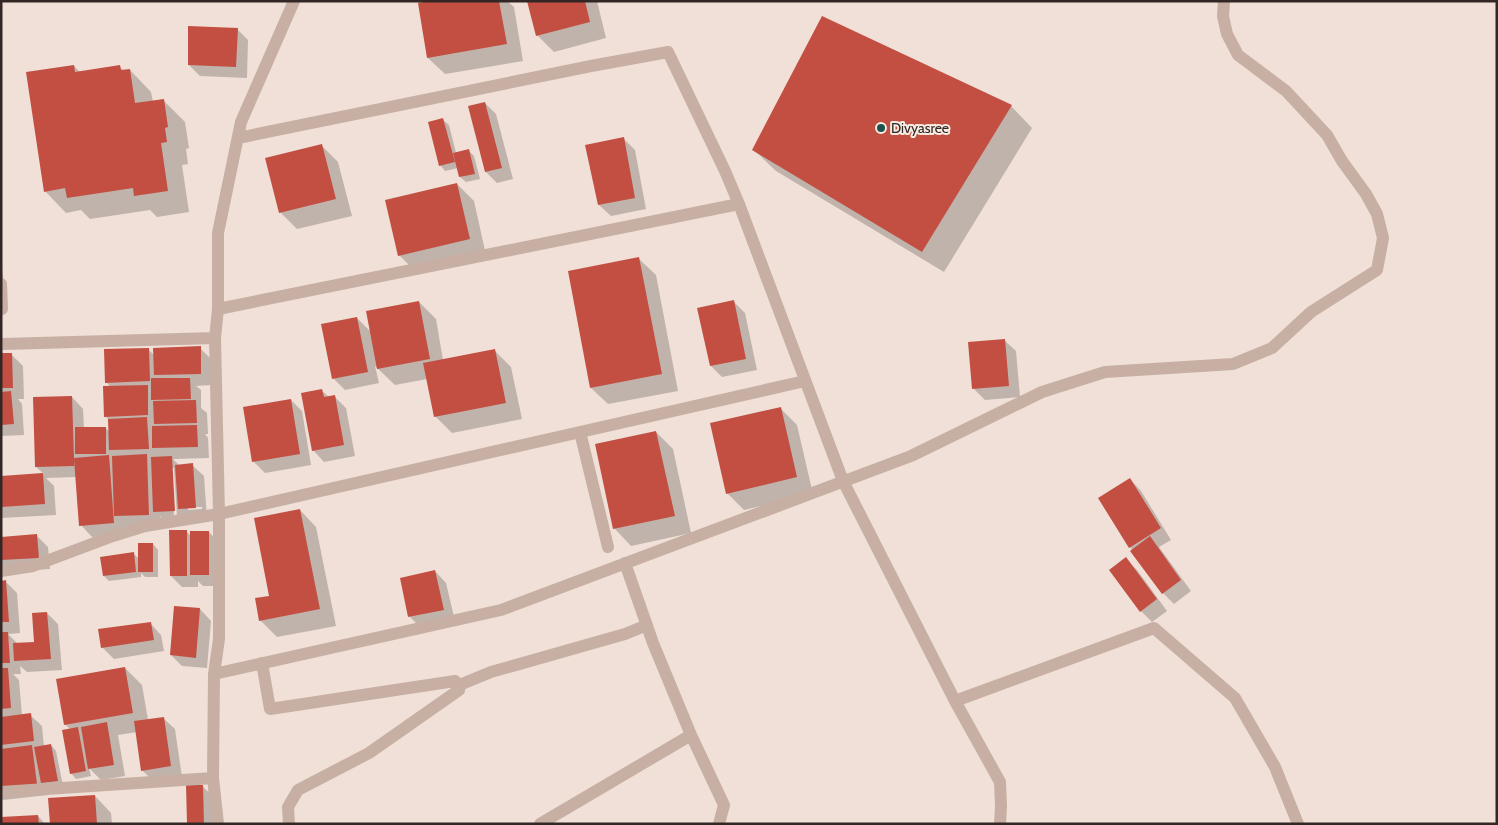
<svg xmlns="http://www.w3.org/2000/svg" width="1498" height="825" font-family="Cabin,sans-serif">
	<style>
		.shadow { fill: #0003; fill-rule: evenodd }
		.building { fill: #c24f42 }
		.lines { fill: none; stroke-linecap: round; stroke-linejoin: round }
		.minor { stroke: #c7afa3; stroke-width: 12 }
		.poi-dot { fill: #1c524e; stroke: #f8ebe2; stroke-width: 2 }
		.labels { text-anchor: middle; stroke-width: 4; stroke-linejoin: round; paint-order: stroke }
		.poi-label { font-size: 14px; fill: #322725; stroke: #f8ebe2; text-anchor: start }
	</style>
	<rect width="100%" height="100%" fill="#f0e0d7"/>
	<path class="shadow" d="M435,1H507L514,7L523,61L445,74L428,58Z
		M529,1H597L606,38L554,52L537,35Z
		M237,29L248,40L247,78L200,76L189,65Z
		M74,66L80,72L119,66L124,71L130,70L151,92L153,102L163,100L185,122L189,148L186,149L188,164L182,165L189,212L157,217L150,210L90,219L81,210L66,213L45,191Z
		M485,103L496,114L513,179L497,183L486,172Z
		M1011,106L1032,128L944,272L776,171L754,150Z
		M443,120L449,125L456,153L468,150L474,156L480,179L466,182L460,177L458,168L445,171L440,165Z
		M624,139L635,150L646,209L611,216L599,205Z
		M321,145L338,162L352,216L297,229L280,212Z
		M457,184L474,201L486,255L416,272L399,255Z
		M639,259L656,275L678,391L608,404L591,388Z
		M1,260L6,302L1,303Z
		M419,302L436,319L443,360L494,350L511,367L522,419L452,433L435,416L427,379L395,385L375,366L379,383L345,390L334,379L357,318L371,332Z
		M734,302L745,313L757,370L722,377L711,366Z
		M1004,340L1016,351L1020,397L985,400L974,389L969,343Z
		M200,348L211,359L212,385L196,386L201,390V408L207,413L208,434H205L208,438L209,458L173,459L180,466L192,465L204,476L207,519L166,523L160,516V526L125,534L92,537L81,525L77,477L46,478L54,486L56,515L1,518V477L44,474L36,467L72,397L83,409L84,428H106L109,432V420L105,416L111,387L106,382L148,349L155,356ZM172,468H174L177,517H174ZM188,507H202V509L188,510Z
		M11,354L23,366L24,399H18L22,404L24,435L1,436V355Z
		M322,391L329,397L334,396L346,408L355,456L324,462L313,450Z
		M291,400L302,411L311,465L265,473L254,462Z
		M780,408L797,425L813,494L744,510L727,493Z
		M656,432L673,449L691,533L631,546L615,529L597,445Z
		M1130,479L1141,491L1171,540L1159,547L1191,591L1174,604L1163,593L1130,547Z
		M300,510L316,527L336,626L277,637L260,620L270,597Z
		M186,531L191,536L209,532L220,544V586H203L198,581V587H182L171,576Z
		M37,536L48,547L50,569L4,572L1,569V539Z
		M153,544L158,550V577H145L141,573V577L109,581L104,576L133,553L139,559Z
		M1126,559L1137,570L1167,611L1152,622L1141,611Z
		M435,571L446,583L455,621L421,628L410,617Z
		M1,582H6L17,593L20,633L8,634L18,644L35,643L47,613L58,624L62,670L27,672L20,666L21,674H13L19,680L22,716L30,715L42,726L44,747L51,745L56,751L63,786L48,795L3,800L1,798Z
		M200,609L211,621L207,668L182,666L171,655Z
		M150,623L161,635L164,651L114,659L102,647Z
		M125,668L142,685L148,720L163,718L175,729L182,777L153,781L142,770L137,732L118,735L125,776L101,780L89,768L91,776L76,779L71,773V730L65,724Z
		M202,786L214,797V824H188Z
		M95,796L111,813L112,824H51Z
		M38,816L45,824H1Z"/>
	<path class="building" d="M428,1H499L507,44L427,58L418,3Z
		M527,1H585L590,22L536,36Z
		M822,16L1012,105L922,252L752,150Z
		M188,26L238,28L236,67L188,65Z
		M74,65L75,72L120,65L121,70L130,69L135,103L164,99L168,127L165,128L167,142L161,143L168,191L134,196L133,188L67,198L65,188L44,192L26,72Z
		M485,102L502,168L485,172L468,106Z
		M443,118L455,162L439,166L428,122Z
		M624,137L635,198L598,205L585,145Z
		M322,144L336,199L279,213L265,158Z
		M469,149L475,174L459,177L453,153Z
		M457,183L470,239L398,256L385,200Z
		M639,257L662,374L590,388L568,271Z
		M734,300L746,359L710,366L697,308Z
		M419,301L430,359L377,369L366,311Z
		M357,317L368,372L332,379L321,324Z
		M1005,339L1009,386L972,389L968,342Z
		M201,346V374L154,375L153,348Z
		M149,348L150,381L105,383L104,349Z
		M495,349L506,403L434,417L423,363Z
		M1,353H12L13,388H1Z
		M151,378H190L191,399L151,400Z
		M148,385V415L104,417L103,386Z
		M322,389L324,397L335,395L344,445L312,451L301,393Z
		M11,391L14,424L1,425V392Z
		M72,396L74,458L109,455L114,523L79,526L74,459V466L35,467L33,397Z
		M291,399L300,454L252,462L243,407Z
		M196,400L197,423L154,424L153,401Z
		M781,407L797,477L726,494L710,423Z
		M147,417L149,449L109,450L108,419Z
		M197,425L198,447L152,448V426Z
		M75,427H106V454H75Z
		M656,431L675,516L613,529L595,444Z
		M147,454L149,515L114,516L112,456Z
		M172,456L175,511L153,512L151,457Z
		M193,463L196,508L178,509L175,465Z
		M43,473L45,504L1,507V476Z
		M1130,478L1161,528L1129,548L1098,498Z
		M300,509L320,609L259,621L255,598L269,596L254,518Z
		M169,530H187V576H170Z
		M190,531H209V575H190Z
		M37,534L39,558L1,560V537Z
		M1150,536L1181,580L1162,594L1130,551Z
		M138,543H153V572H138Z
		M134,552L136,572L103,576L100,557Z
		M1126,557L1157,599L1140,612L1109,570Z
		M435,570L444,610L408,617L400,578Z
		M6,580L9,622H1V581Z
		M174,606L200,608L196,658L170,655Z
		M47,612L51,659L14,661L13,643L34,642L32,613Z
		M151,622L154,640L101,648L98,629Z
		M1,632H8L10,663H1Z
		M125,667L133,713L64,725L56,679Z
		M1,668H8L11,708L1,709Z
		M31,713L34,741L1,745V717Z
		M164,717L171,766L141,771L134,721Z
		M107,722L114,765L88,769L81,727Z
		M78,727L86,771L70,774L62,730Z
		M51,744L58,781L41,783L34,747Z
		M32,745L37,784L1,788V749Z
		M186,785H203L204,824H187Z
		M95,795L97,824H50L48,798Z
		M38,815L39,824H1V817Z"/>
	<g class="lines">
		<path class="minor" d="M238,138L591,66L668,52L725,171L739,204L843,481L955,701L1000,782L1001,806L1000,824
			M1,284L2,309H1
			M218,309L739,204
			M3,344L215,338
			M580,432L608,547
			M625,563L653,643L691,735L724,805L719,824
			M1,571L33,566L113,536L145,526L219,514L805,381
			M262,663L270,709L455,681L459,690L369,753L298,790L288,807L289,824
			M214,674L501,610L911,456L1042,392L1105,372L1233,364L1272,348L1311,312L1377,270L1383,238L1377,214L1366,194L1342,161L1327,135L1286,91L1238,55L1227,34L1223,16L1224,1
			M457,686L491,672L625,634L647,625
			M955,701L1154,628L1235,698L1275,767L1298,824
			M1,792L213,778
			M218,824L213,778L214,674L219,639V514L215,338L218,309V233L241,122L294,1
			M540,824L691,735"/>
	</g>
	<circle class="poi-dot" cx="881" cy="128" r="5"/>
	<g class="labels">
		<g class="poi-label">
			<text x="891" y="133">Divyasree</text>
		</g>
	</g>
	<rect width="1498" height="825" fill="none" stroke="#322725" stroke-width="5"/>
</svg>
